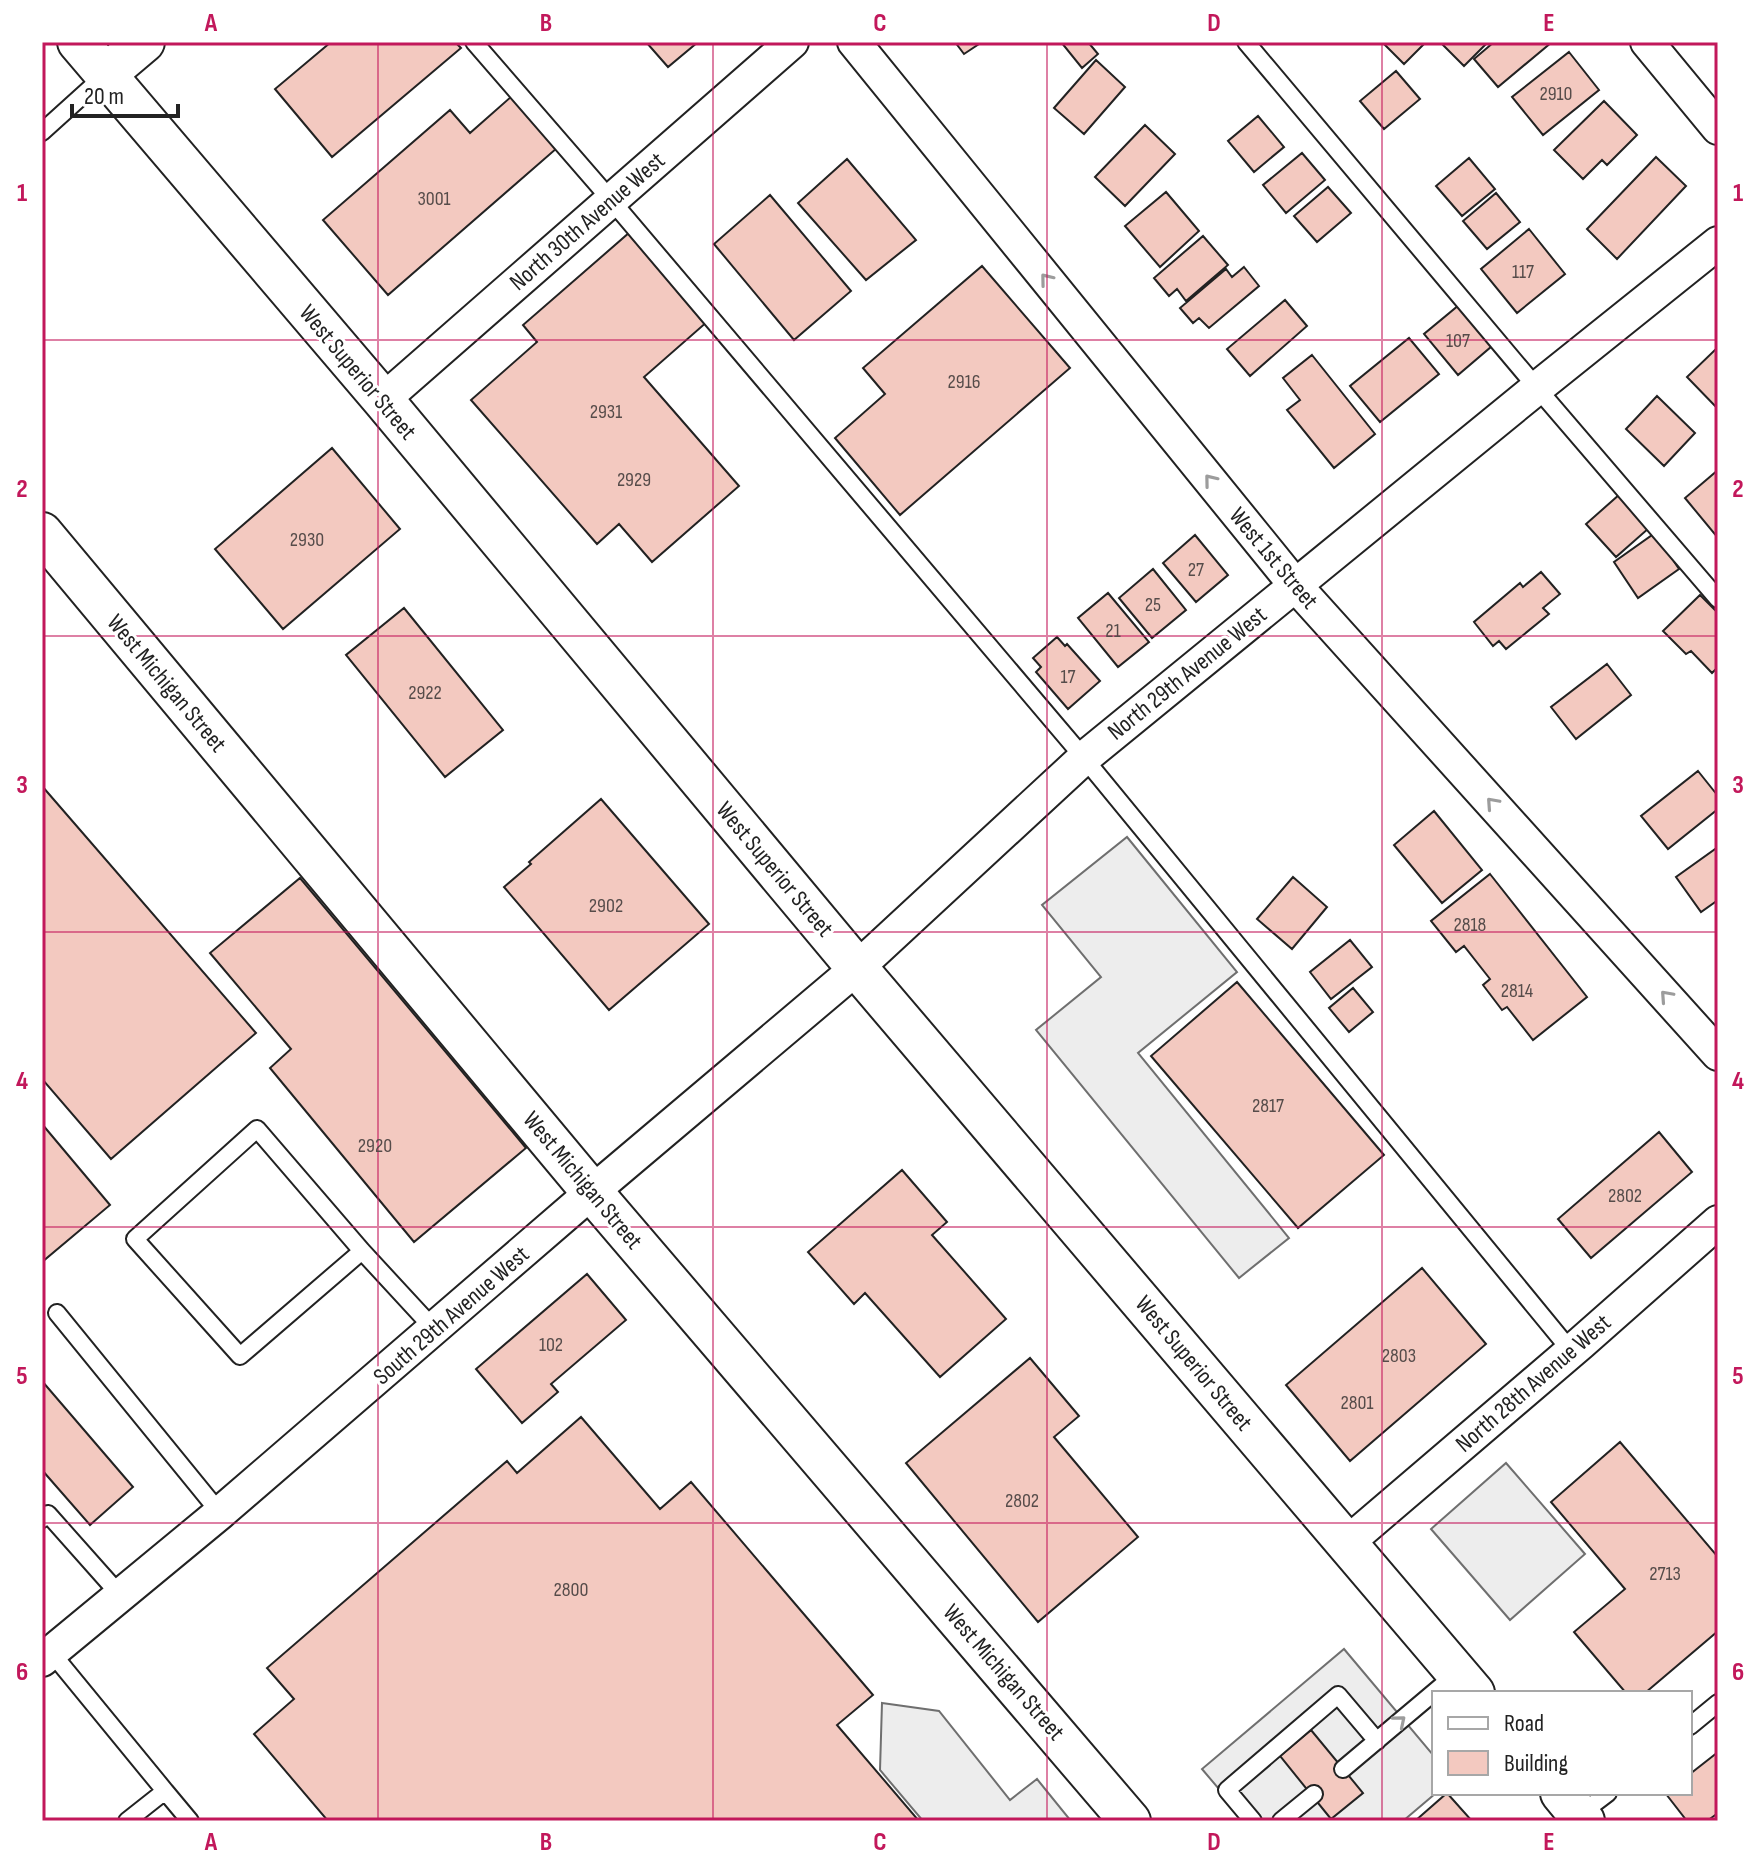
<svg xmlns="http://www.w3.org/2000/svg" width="1760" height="1863" font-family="'Sofia Sans Condensed',sans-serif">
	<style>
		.parking { fill: #ededed; stroke: #6f6f6f; stroke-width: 2 }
		.building { fill: #f3c9c0; stroke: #222; stroke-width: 2 }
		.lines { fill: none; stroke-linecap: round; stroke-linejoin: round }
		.service-casing { stroke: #222; stroke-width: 20 }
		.minor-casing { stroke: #222; stroke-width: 36 }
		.tertiary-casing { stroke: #222; stroke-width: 44 }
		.service { stroke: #fff; stroke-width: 16 }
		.minor { stroke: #fff; stroke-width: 32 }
		.tertiary { stroke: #fff; stroke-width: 40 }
		.oneway { stroke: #9c9c9c }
		.grid { fill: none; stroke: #c2185b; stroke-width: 2; stroke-opacity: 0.55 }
		.labels { text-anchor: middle; stroke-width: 6; stroke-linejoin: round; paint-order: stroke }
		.number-label { font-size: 20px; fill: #564c4a }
		.street-label { font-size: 24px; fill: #222; stroke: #fff }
		.neatline { fill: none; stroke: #c2185b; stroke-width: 3 }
		.grid-label { font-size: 26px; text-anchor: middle; font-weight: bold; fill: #c2185b }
	</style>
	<rect width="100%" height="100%" fill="#fff"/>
	<path class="parking" d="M1127,837L1237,972L1138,1053L1289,1238L1239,1278L1036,1030L1101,977L1042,905Z
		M1506,1463L1585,1554L1510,1620L1431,1529Z
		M1344,1649L1434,1756V1793H1436L1403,1821H1246L1202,1769Z
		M882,1703L939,1711L1010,1800L1037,1779L1071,1821H923L880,1770Z"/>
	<path class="building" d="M331,42H455L461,48L332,157L275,89Z
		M646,42H698L668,67Z
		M955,42H982L964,54Z
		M1061,42H1088L1098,54L1082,68Z
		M1382,42H1426L1404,64Z
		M1440,42H1488L1464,66Z
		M1494,42H1552L1498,87L1474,59Z
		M1569,52L1599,90L1543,135L1512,97Z
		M1096,60L1125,87L1084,134L1054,108Z
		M1396,71L1420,99L1384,129L1360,101Z
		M512,96L557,148L388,295L323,220L450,110L470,133Z
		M1604,101L1637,135L1607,165L1602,160L1583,179L1554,150Z
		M1258,116L1284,147L1254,172L1228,141Z
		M1145,125L1175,154L1125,206L1095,177Z
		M1302,153L1325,180L1286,213L1263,185Z
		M1656,157L1686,186L1617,259L1587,229Z
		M1469,158L1495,189L1462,216L1436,186Z
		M847,159L916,240L866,280L798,203Z
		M1328,187L1351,213L1317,242L1294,216Z
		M1166,192L1199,231L1160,267L1125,226Z
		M1496,193L1520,222L1487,249L1463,221Z
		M770,195L851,291L794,340L714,244Z
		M1529,229L1565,274L1517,313L1481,269Z
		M630,232L708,321L644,377L739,486L652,562L619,524L597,544L471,400L537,342L523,325Z
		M1203,236L1228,265L1186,301L1177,289L1169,296L1154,278Z
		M982,266L1070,368L900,515L835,438L885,394L863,368Z
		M1244,267L1259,286L1209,328L1199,318L1193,323L1180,308L1226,269L1232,277Z
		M1285,300L1307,326L1250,376L1227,349Z
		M1459,305L1492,346L1458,375L1424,334Z
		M1409,338L1439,374L1380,422L1350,386Z
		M1718,347V409L1687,377Z
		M1312,355L1375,434L1334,468L1287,410L1300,400L1283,378Z
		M1657,396L1695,433L1664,466L1626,429Z
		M332,448L400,529L283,629L215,549Z
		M1718,470V538L1685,498Z
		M1620,494L1649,528L1616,557L1586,524Z
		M1655,533L1679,569L1638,598L1614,562Z
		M1195,535L1228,575L1196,602L1163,563Z
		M1153,569L1186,610L1152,638L1119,598Z
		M1541,572L1560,594L1543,608L1549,614L1506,649L1499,641L1493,646L1474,622L1520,583L1523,587Z
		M1108,593L1149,642L1118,667L1078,618Z
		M1700,595L1718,613V667L1712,673L1691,651L1686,654L1663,631Z
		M404,608L503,730L445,777L346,655Z
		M1057,637L1065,646L1067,644L1100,681L1068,709L1036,672L1041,667L1033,658Z
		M1607,664L1631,695L1576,739L1551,707Z
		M1698,771L1718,796V809L1668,849L1641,816Z
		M42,786L256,1033L111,1159L42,1079Z
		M601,799L709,924L609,1010L504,887L531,864L529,862Z
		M1434,811L1482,870L1442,903L1394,845Z
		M1718,847V900L1701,912L1676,877Z
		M1490,874L1587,997L1533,1040L1507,1007L1502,1010L1483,985L1490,979L1464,946L1456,952L1431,921Z
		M1293,877L1327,907L1292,949L1257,919Z
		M300,878L526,1148L414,1242L270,1068L291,1049L210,953Z
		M1350,940L1372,967L1331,999L1310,972Z
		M1237,982L1384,1155L1298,1228L1151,1056Z
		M1353,988L1373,1012L1349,1032L1329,1008Z
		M42,1124L110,1205L42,1262Z
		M1659,1132L1692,1172L1591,1258L1558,1219Z
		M902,1170L947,1222L932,1235L1006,1319L940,1377L865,1293L854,1304L808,1252Z
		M1422,1268L1486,1344L1350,1461L1286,1385Z
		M587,1274L626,1320L551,1384L558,1392L522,1423L476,1369Z
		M1030,1358L1079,1416L1054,1437L1138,1537L1038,1622L906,1463Z
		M42,1381L133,1487L90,1525L42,1470Z
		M581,1417L660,1509L691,1482L873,1695L837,1725L919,1821H328L254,1734L294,1699L267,1668L507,1461L517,1473Z
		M1620,1442L1718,1557V1631L1645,1693H1626L1574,1632L1625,1589L1551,1502Z
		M1311,1730L1363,1793L1331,1819L1280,1756Z
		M1718,1752V1813L1707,1821H1687L1666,1794L1690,1793V1774Z
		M1447,1793L1472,1821H1415Z"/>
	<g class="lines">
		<defs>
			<path id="service" d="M474,42L611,200L1084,758L1571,1351
				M1246,42L1537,388L1718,599
				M42,132L104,76
				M362,1251L240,1356L135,1239L257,1129L362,1251L434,1329
				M57,1313L220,1513
				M42,1519L48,1514L120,1595
				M51,1652L165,1791L127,1821
				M1690,1726L1718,1703
				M1343,1769L1457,1673
				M165,1791L190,1821
				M1579,1815L1608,1793
				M1253,1821L1227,1790L1338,1695L1377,1741
				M1281,1821L1314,1794"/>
			<path id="minor" d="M854,42L1295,585L1718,1054
				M1647,42L1718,128
				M383,400L792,42
				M1347,1543L1581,1343L1718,1222
				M42,1660L220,1513L592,1192L857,968L1084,758L1537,388L1718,243"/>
			<path id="tertiary" d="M78,42L383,400L857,968L1474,1693
				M105,75L144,42
				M42,533L592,1192L1130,1821
				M1561,1793L1584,1821"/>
		</defs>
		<use href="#service" class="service-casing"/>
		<use href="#minor" class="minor-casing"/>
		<use href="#tertiary" class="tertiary-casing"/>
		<use href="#service" class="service"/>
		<use href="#minor" class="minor"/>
		<use href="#tertiary" class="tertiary"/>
	</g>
	<defs><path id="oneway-chevron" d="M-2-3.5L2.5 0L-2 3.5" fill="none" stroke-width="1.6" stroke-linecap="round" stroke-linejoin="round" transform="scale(2)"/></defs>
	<g class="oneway">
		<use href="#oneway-chevron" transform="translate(1046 279) rotate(-129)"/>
		<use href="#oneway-chevron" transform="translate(1210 480) rotate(-129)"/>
		<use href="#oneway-chevron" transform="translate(1492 803) rotate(-132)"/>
		<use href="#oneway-chevron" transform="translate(1666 996) rotate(-132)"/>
		<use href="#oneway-chevron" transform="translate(1400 1721) rotate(-40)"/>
	</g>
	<path class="grid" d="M378,42V1821M713,42V1821M1047,42V1821M1382,42V1821M42,340H1718M42,636H1718M42,932H1718M42,1227H1718M42,1523H1718"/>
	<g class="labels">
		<g class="number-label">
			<text x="1556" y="100">2910</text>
			<text x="434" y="205">3001</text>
			<text x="1523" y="278">117</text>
			<text x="1458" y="347">107</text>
			<text x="964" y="388">2916</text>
			<text x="606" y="418">2931</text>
			<text x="634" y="486">2929</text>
			<text x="307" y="546">2930</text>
			<text x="1196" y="576">27</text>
			<text x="1153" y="611">25</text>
			<text x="1113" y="637">21</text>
			<text x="1068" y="683">17</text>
			<text x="425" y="699">2922</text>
			<text x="606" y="912">2902</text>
			<text x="1470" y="931">2818</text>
			<text x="1517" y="997">2814</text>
			<text x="1268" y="1112">2817</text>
			<text x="375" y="1152">2920</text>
			<text x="1625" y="1202">2802</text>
			<text x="551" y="1351">102</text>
			<text x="1399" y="1362">2803</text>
			<text x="1357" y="1409">2801</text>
			<text x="1022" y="1507">2802</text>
			<text x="1665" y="1580">2713</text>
			<text x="571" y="1596">2800</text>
		</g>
		<g class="street-label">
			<text transform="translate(587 221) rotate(-41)" y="8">North 30th Avenue West</text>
			<text transform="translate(358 372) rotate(50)" y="8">West Superior Street</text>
			<text transform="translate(1274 558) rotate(50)" y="8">West 1st Street</text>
			<text transform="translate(1187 673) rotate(-39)" y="8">North 29th Avenue West</text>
			<text transform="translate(167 683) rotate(50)" y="8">West Michigan Street</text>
			<text transform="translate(775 869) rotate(50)" y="8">West Superior Street</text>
			<text transform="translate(583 1180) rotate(50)" y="8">West Michigan Street</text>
			<text transform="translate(451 1315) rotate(-41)" y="8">South 29th Avenue West</text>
			<text transform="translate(1194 1363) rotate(50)" y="8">West Superior Street</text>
			<text transform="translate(1533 1383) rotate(-41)" y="8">North 28th Avenue West</text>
			<text transform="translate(1004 1672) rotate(49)" y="8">West Michigan Street</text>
		</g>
	</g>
	<rect width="1760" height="1863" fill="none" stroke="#ffffff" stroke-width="88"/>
	<rect x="1432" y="1691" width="260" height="104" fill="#ffffff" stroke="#a7a7a7" stroke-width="2"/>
	<rect x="1448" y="1717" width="40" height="12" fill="#ffffff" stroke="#a7a7a7" stroke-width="2"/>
	<text x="1504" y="1731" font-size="24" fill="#222222">Road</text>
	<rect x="1448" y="1751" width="40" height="24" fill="#f3c9c0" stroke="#a7a7a7" stroke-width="2"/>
	<text x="1504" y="1771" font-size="24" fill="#222222">Building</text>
	<path d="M72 104v12h106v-12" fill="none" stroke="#222222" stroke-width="4"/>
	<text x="84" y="104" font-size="24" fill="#222222" stroke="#ffffff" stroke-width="6" paint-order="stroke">20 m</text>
	<rect x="44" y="44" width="1672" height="1775" class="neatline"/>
	<g class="grid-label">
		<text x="211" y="31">A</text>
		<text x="546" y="31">B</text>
		<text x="880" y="31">C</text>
		<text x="1214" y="31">D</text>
		<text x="1549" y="31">E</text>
		<text x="22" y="201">1</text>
		<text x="1738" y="201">1</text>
		<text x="22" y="497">2</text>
		<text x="1738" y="497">2</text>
		<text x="22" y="793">3</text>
		<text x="1738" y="793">3</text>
		<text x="22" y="1089">4</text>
		<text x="1738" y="1089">4</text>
		<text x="22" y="1384">5</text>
		<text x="1738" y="1384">5</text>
		<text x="22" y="1680">6</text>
		<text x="1738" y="1680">6</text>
		<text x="211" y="1850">A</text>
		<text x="546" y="1850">B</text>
		<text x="880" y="1850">C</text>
		<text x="1214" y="1850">D</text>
		<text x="1549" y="1850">E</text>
	</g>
</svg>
